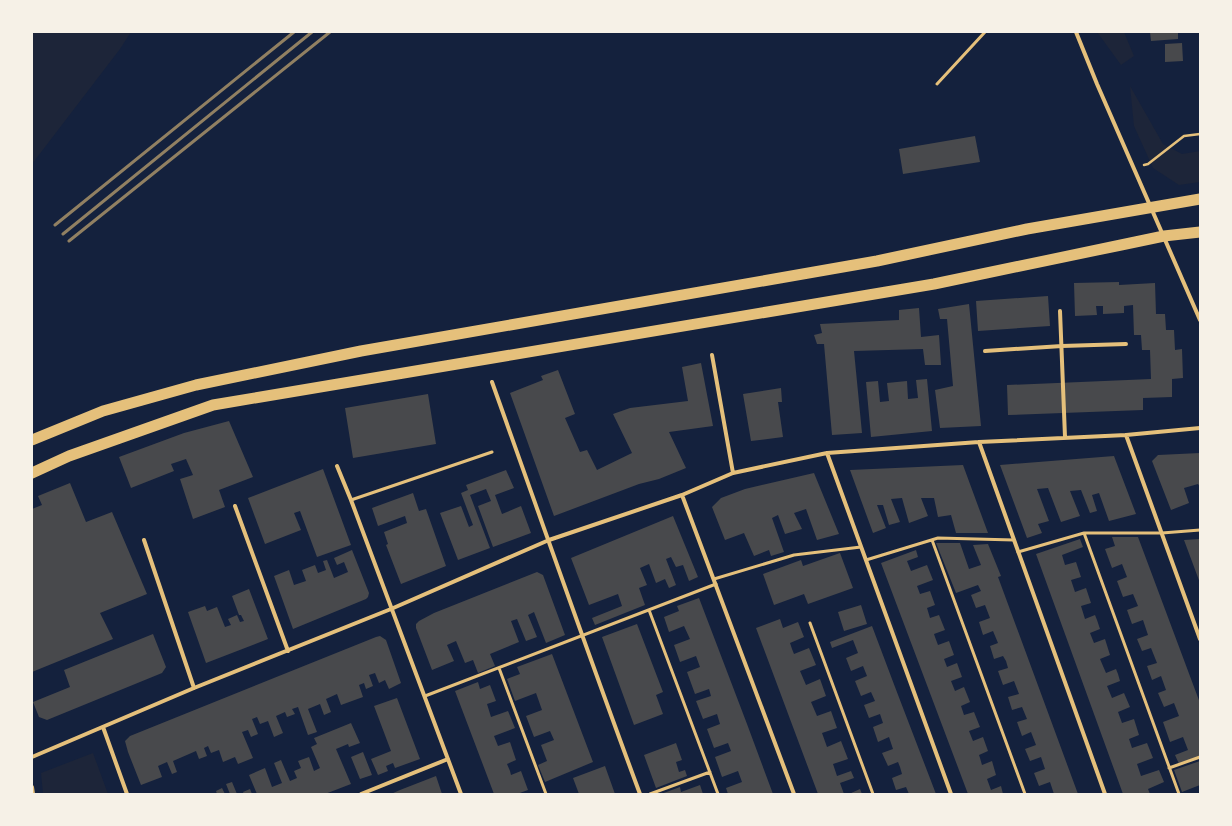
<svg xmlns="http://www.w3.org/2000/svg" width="1232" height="826" font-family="'Open Sans',sans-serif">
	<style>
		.green { fill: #1d2539 }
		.building { fill: #48494c }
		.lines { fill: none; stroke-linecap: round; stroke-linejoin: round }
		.path { stroke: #e5c07b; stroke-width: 2.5 }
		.service { stroke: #e5c07b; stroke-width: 3 }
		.minor { stroke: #e5c07b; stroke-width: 4 }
		.trunk { stroke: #e5c07b; stroke-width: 11 }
		.rail { stroke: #918062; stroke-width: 3 }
	</style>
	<rect width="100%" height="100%" fill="#14213d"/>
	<path class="green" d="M32,32H131L120,49L32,164Z
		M1097,32H1124L1134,56L1121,65Z
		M1130,86L1163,144L1182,154L1200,151V182L1179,185L1153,168L1134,126Z
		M93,753L108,794H43L41,773Z"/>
	<path class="building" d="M1150,32H1178V39L1151,41Z
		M1182,43L1183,61L1165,62V44Z
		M975,136L980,162L903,174L899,149Z
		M1119,282V285L1155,283L1156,314H1165L1166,330H1174L1175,350L1182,349L1183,378L1172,379V397L1143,398V410L1008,415L1007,385L1151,379L1150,350H1142L1141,335H1134L1133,305L1124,306V313L1103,314V306H1096L1097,315L1075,316L1074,283Z
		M1048,296L1050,326L978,331L976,301Z
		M969,304L981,426L940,428L935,390L953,386L947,319H940L938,309Z
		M919,308L921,337L939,335L941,365H925L923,349L854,351L862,433L832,435L824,344H817L814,335L822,333L820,324L899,320V310Z
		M701,363L713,426L669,432L686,468L659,479L639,484L554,516L510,393L543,380L541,376L558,370L575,414L565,418L580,452L587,450L597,470L632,453L613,414L630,408L688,401L682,367Z
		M927,379L932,431L871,437L866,382L878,381L880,402L889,401L887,383L907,381L908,399L918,398L916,380Z
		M781,388L782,402H778L783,437L751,441L743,394Z
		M428,394L436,444L353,458L345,408Z
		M229,421L253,477L219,490L225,507L193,519L180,479L193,475L186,459L171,464L174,471L131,488L119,457L184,433Z
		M1200,453V487L1198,484L1184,488L1189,503L1171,510L1152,461L1158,455Z
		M1114,456L1136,514L1109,521L1099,493L1092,495L1097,511L1090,513L1081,490L1070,491L1080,516L1061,522L1048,488L1037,489L1049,521L1038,524L1042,533L1027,538L1000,465Z
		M963,465L988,533H956L951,515L938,517L934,498H921L928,516L909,523L902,498L891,499L900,522L889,525L883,505H877L886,528L873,533L850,470Z
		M323,469L351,545L317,557L300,511L294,513L301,530L265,544L248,498Z
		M506,470L514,488L495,495L502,514L521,506L531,533L493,547L478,506L491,501L486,489L470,495L490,548L458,560L440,513L461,506L469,527L473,525L461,493L468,490L466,485Z
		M814,473L839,534L817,540L806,509L794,513L802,529L785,534L778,515L772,518L784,552L771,556L769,550L754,556L744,533L725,540L712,507L721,498L745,489Z
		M70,483L86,522L112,512L147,594L100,613L113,639L32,672V509L42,505L38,496Z
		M413,493L419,511L426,509L446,566L401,584L386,545L388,544L384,532L407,523L405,516L378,526L372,508Z
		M673,516L698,577L689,581L683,565L676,567L671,557L666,559L676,585L669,588L665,579L656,583L649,564L640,568L647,585L639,588L645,605L595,625L592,618L622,606L618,594L589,605L571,558Z
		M1112,537H1138L1200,703V756L1179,764L1175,755L1188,750L1183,737L1170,742L1163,722L1179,716L1174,703L1164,707L1158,693L1166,690L1161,676L1152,680L1147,666L1157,663L1151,648L1142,651L1137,639L1148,635L1143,620L1132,624L1127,610L1138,606L1133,594L1123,597L1117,581L1127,577L1122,564L1112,568L1105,549L1115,546Z
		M1080,539L1083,547L1062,555L1065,565L1076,562L1081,577L1071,580L1075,592L1086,588L1091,603L1081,606L1085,619L1095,615L1097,620L1100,629L1090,633L1094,643L1105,639L1110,655L1100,659L1106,673L1116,669L1118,674L1120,681L1107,686L1112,698L1124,693L1130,707L1118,712L1122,723L1134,719L1139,735L1129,739L1132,748L1147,743L1153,758L1137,764L1141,776L1159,770L1164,782L1148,789L1150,794H1123L1036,554Z
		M1200,539V583L1184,540Z
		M936,543H960L969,569L981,565L973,545L988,544L1001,576L998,577L1078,794H1054L1050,782L1039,786L1034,773L1045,769L1041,757L1030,761L1025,749L1036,745L1031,732L1022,736L1017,722L1027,719L1022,707L1012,710L1008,697L1019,694L1014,681L1003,685L998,671L1008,668L1006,661L1003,656L994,659L990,646L998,643L993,631L983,635L979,622L990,618L985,605L976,608L971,595L981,591L978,585L956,593Z
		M352,550L369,593L368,597L366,599L293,629L274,576L289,570L294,585L306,581L302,570L315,565L318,573L326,570L323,561L327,560L334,578L348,572L344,562L337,565L334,558Z
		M916,550L918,557L907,561L911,571L927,565L933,580L917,586L920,594L930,591L935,605L927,608L930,618L939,615L945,630L934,634L935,637L938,645L949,641L954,655L944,659L947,667L957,663L962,677L951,681L955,691L964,687L970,702L961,706L964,715L974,712L980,727L969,731L973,741L983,737L988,751L979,755L980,758L982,765L992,761L996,775L987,779L991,790L1001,786L1003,794H968L881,563Z
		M840,553L853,588L808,604L804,594L774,605L763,574L801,560L803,566Z
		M537,572L543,575L565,635L546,643L534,612L528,615L537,637L526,641L517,619L511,621L519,642L490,654L495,666L478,673L473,660L465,663L456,641L447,645L454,661L432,670L416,628V624L419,621L434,613Z
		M249,589L268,639L206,663L188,612L205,606L207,611L217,607L225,627L231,625L228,619L237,615L240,622L244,621L241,615H239L232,596Z
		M699,598L747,724L773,794H728L726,788L742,782L738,771L722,777L715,757L731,751L728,743L714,748L707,729L720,724L717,714L703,719L696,701L711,696L709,689L695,694L687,672L700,667L696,656L680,662L674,645L690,639L684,626L669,632L664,617L679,611L677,606Z
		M861,605L867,624L844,631L838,612Z
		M780,619L783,628L798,622L804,637L790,643L792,649L794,654L809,648L816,665L800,671L806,685L820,679L826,696L811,702L817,716L831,711L837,728L822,733L827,747L841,741L848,759L833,764L837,776L851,771L854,778L840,783L844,794H818L756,628Z
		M637,624L663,692L656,695L663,714L634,725L602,637Z
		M872,626L895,687L936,794H909L906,787L896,790L892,778L902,774L900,767L898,762L888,766L882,753L893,749L889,737L878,742L873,727L883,723L880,714L869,718L864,705L875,701L871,692L861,696L855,681L867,676L863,666L851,671L846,658L858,653L853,640L832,648L830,642Z
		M153,634L166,667L162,673L47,720L39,717L33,702L70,687L64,670Z
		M380,636L386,640L401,683L389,689L385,680L379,683L375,673L369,675L373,686L366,689L364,683L359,685L363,697L341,705L337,694L326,699L331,712L324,715L320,704L308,709L317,732L308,735L298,707L292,709L295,714L287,717L285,712L276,716L283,733L274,737L268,721L260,724L257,717L252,719L258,734L251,737L248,730L242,732L253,758L238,764L235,757L223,762L219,750L211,753L208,746L204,748L207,756L199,759L196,751L173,761L177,772L172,774L167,762L158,766L162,777L141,785L128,752L125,741L130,736L376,637Z
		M552,654L593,762L545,782L538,765L547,761L541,745L554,740L550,731L534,737L526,716L542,710L536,693L515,701L507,679L520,674L517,667Z
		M478,682L480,689L490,685L496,701L487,704L491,717L508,711L515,728L494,736L498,746L510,742L516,760L507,764L510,771L511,775L521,771L528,790L517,794H494L455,691Z
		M397,698L420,759L395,768L393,763L386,766L388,771L378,775L371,759L391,751L374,706Z
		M351,723L360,743L349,747L348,744L336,749L351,784L325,794H257L249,775L265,768L272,787L282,783L274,763L281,760L290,781L297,778L294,771L301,768L298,761L309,757L314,771L320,768L311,747L317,744L314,738Z
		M676,743L682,760L676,762L679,772L685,770L687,776L656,788L644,755Z
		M363,752L372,775L360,779L351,757Z
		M1200,761V785L1182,792L1174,770Z
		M605,766L615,794H579L573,778Z
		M436,776L442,794H391L400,790Z
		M232,782L237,794H230L226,784Z
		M700,785L703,794H661L680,787L681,792Z
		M222,788L225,794H217L216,791Z
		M250,789L252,794H244L243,792Z
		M860,789L862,794H849Z"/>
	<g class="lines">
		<path class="path" d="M1144,165L1148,164L1184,136L1200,134"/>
		<path class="service" d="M937,84L985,32
			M351,500L492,452
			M1084,533L1179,794
			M932,540L1025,794
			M1018,552L1084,533H1162L1200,530
			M866,560L938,538L1014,540
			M714,579L794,555L861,547
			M649,610L718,794
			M810,623L873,794
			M499,668L546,794
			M425,696L716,584
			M1169,768L1200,757
			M650,794L710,772"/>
		<path class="minor" d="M1076,32L1097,84L1200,320
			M1060,311L1065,437
			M985,351L1062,346L1126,344
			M712,355L733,473
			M492,382C541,519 589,657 640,794
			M1126,435L1200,639
			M979,442L1105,794
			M827,453L951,794
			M337,466L351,500L461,794
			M682,495L794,794
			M235,506L288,651
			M144,540L194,688
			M103,727L127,794
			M32,757L194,688L391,609L549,540L682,495L733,473L827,453L979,442L1126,435L1200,428
			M32,787L33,794
			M361,794L448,759"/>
		<path class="trunk" d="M32,440L103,411L196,385L361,351L877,261L1027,229L1200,199
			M32,473L69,456L213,405L934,284L1121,245L1164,236L1200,232"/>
		<path class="rail" d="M55,225L294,32
			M63,234L312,32
			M69,241L330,32"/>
	</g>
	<rect width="1232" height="826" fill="none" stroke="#f6f1e7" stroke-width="66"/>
</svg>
